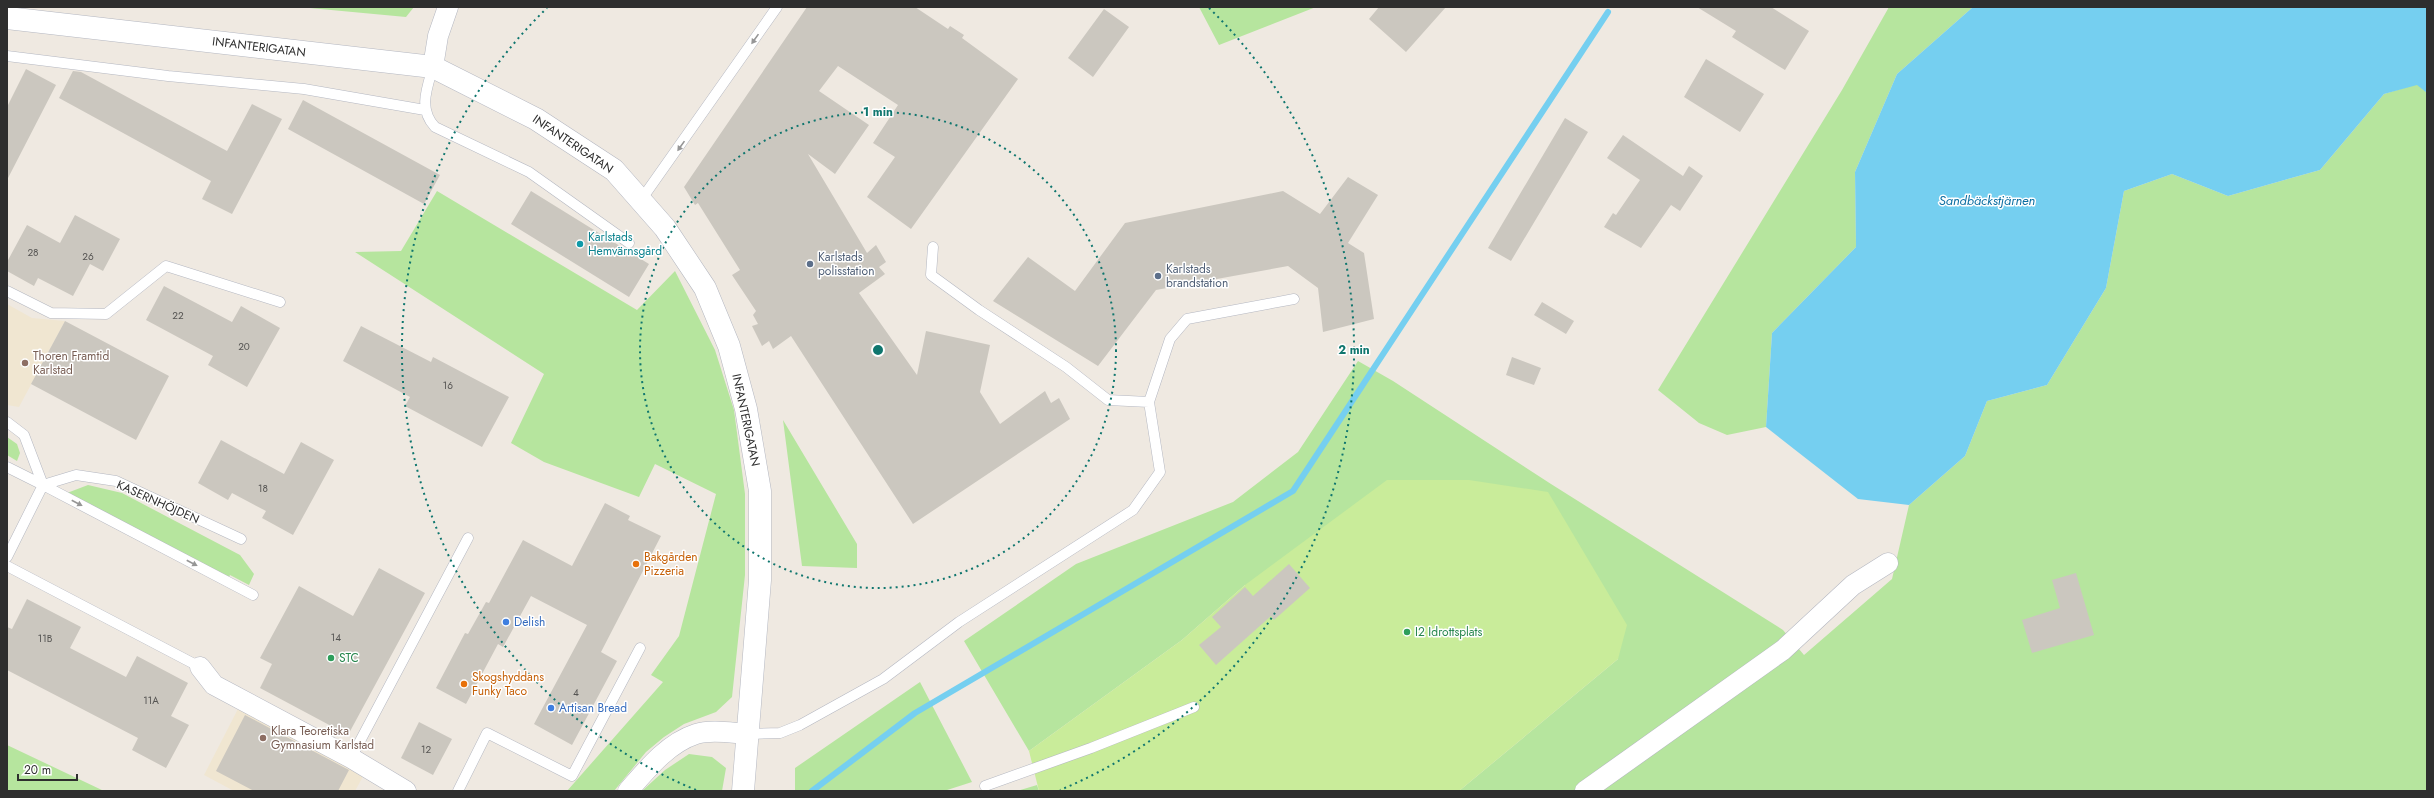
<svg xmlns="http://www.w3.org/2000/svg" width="2434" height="798" font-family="Jost,sans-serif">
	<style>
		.education { fill: #f0e6d1 }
		.green { fill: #b6e59e }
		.pitch { fill: #c9ec9a }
		.water { fill: #75cff0 }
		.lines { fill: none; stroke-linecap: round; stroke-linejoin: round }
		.stream { stroke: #75cff0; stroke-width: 6 }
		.building { fill: #cbc7bf }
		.service-casing { stroke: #b4b7c1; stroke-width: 11 }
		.minor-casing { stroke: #b4b7c1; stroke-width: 21 }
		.tertiary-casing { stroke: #b4b7c1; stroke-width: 23 }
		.service { stroke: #fff; stroke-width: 10 }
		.minor { stroke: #fff; stroke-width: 20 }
		.tertiary { stroke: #fff; stroke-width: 22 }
		.oneway { fill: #969696 }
		.ring { fill: none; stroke: #0f766e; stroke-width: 2; stroke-dasharray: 2 4 }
		.culture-dot { fill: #0f9aa8; stroke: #fff; stroke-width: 1.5 }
		.service-dot { fill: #5c6f8a; stroke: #fff; stroke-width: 1.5 }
		.education-dot { fill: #8d6e63; stroke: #fff; stroke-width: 1.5 }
		.food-dot { fill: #e8710a; stroke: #fff; stroke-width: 1.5 }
		.shop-dot { fill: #3f7fe0; stroke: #fff; stroke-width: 1.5 }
		.leisure-dot { fill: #2e9e5b; stroke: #fff; stroke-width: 1.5 }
		.labels { text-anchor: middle; stroke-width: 3; stroke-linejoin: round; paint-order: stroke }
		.number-label { font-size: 10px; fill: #555452 }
		.street-label { font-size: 12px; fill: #2e2e2e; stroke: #fff }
		.culture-label { font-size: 12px; fill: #0d838f; stroke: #fff; text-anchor: start }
		.service-label { font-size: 12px; fill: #4e5e75; stroke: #fff; text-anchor: start }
		.education-label { font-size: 12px; fill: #785e54; stroke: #fff; text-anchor: start }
		.food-label { font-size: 12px; fill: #c56008; stroke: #fff; text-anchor: start }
		.shop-label { font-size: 12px; fill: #366cbe; stroke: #fff; text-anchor: start }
		.leisure-label { font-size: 12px; fill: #27864d; stroke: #fff; text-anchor: start }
		.water-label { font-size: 13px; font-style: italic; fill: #0d6fa3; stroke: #fff }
		.centre { fill: #0f766e; stroke: #fff; stroke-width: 2 }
		.ring-label { font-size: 12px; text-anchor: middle; font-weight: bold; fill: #0f766e; stroke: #fff; stroke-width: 3; stroke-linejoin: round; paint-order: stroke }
	</style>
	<rect width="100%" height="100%" fill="#efe9e1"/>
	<path class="education" d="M7,304L32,318L65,321L19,407L7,405Z
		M240,705L366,771L355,791H234L204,775Z"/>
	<path class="green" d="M299,7H414L406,17Z
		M1199,7H1316L1219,45Z
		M1889,7H1973L1897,74L1855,172L1856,247L1772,333L1766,427L1727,435L1699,423L1658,390L1842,90Z
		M2417,84L2427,93V791H1459L1618,659L1245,585L1182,640L1029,751L964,641L1076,564L1233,502L1298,452L1358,361L1393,381L1551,484L1783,630L1804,655L1892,579L1909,505L1965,456L1987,401L2047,385L2106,288L2124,191L2172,174L2228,196L2320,170L2384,94Z
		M437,191L637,310L675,271L715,350L734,410L745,494V575L732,697L716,712L684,724L664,737L646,752L614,791H567L663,682L651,675L679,636L716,494L655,464L639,497L544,462L511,443L544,374L355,252L401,251Z
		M783,420L857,544V568L802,566Z
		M7,437L17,444L20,453L17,461L7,455Z
		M88,485L122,493L240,555L254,574L249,585L230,575L228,579L67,493Z
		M920,682L972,782L944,791H795V768Z
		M7,745L104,791H7Z
		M689,754L712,757L726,768L722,791H642L665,770Z
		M1037,785L1039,791H1017Z"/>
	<path class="pitch" d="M1387,480H1469L1548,492L1627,625L1618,659L1459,791H1039L1029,751L1182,640L1245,585Z"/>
	<path class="water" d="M1973,7H2427V93L2417,85L2384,94L2320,170L2228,196L2172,174L2124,191L2106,288L2047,385L1987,401L1965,456L1909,505L1858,499L1766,427L1772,333L1856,247L1855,172L1897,74Z"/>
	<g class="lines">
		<path class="stream" d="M812,791L915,713L1293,491L1608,12"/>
	</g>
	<path class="building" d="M807,7H915L948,29L950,26L964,35L962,38L1018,79L911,229L867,197L895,157L873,143L898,105L838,66L819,91L869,125L835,174L808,154L867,253L876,245L886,262L879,267L885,274L859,293L917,375L926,331L990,345L980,392L1000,424L1045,391L1051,403L1059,398L1070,419L913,524L791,336L773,349L769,341L762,346L752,326L758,324L753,315L756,311L732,275L740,270L698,203L695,205L684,187Z
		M1379,7H1446L1406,52L1369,19Z
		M1697,7H1771L1809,31L1785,70L1732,37L1736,31Z
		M1104,9L1129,27L1093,77L1068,58Z
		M1706,59L1764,94L1740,132L1684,97Z
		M26,69L56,85L7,180V107Z
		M73,71L81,72L227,151L252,104L282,119L232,214L202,199L211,181L59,98Z
		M303,100L440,175L424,204L288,129Z
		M1565,118L1588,132L1511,261L1488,248Z
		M1623,135L1683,176L1689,166L1703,176L1680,211L1671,205L1641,248L1604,227L1613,213L1616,215L1640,180L1607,158Z
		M1348,177L1378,195L1348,243L1364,253L1374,319L1323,332L1318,288L1288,266L1156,290L1098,366L993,301L1028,257L1075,291L1125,223L1283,191L1320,214Z
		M531,191L649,264L629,297L511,224Z
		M75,215L120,239L103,271L90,264L73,296L38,278L34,286L7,271V262L27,225L60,243Z
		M164,286L232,322L241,306L280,328L247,387L208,365L213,356L146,320Z
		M1542,302L1574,321L1566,334L1534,315Z
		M65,321L169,376L136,440L31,384Z
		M361,326L431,362L433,357L509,397L482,447L405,406L410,397L343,361Z
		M1512,357L1541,368L1534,385L1506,375Z
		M221,440L284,474L301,442L334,460L293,535L262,518L266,511L232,493L228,500L198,483Z
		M605,503L630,516L628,520L661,536L601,652L617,661L572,745L534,724L587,625L531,596L503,647L498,644L466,704L436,688L465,633L468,634L486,602L489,603L523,540L572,566Z
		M1289,564L1310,588L1274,620L1271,616L1216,665L1199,645L1221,627L1212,617L1245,587L1253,596Z
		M379,568L425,593L348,735L260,688L272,664L260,658L299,586L353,616Z
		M2076,573L2094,635L2032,653L2022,620L2060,608L2052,580Z
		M27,599L81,627L70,648L126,677L137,656L188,683L171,716L189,725L166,768L132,750L138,738L7,670V627L12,629Z
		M245,715L349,770L338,791H254L216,771Z
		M419,722L452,739L433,775L401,758Z"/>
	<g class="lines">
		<defs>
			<path id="service" d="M7,56L168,76L304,89L425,110
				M433,67C427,88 418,109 435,127L529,172L629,243
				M641,200L777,7
				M933,247L931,275L979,310L1066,367L1108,400L1149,402
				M7,291L51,313L106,314L166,266L280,302
				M7,422L24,435L43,485L253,595
				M7,467L43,485L76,475L116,481L241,539
				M7,557L43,485
				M7,566L200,667
				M748,734L780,733L800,725L883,679L959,622L1133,510L1160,472L1149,402L1170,339L1187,319L1294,299
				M351,758L468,538
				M985,786L1091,748L1194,707
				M458,791L487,733L572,776L640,648"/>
			<path id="minor" d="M433,67L438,36L448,7
				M200,667L214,685L351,758L406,791
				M628,791C647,769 668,743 696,734C711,729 732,733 748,734
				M1585,791L1783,650L1853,585L1888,563"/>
			<path id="tertiary" d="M7,18L433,67L536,119L614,170L665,228L705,288L729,346L746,409L760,491V580L743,791"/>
		</defs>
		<use href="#service" class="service-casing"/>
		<use href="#minor" class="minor-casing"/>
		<use href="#tertiary" class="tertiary-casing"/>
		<use href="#service" class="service"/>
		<use href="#minor" class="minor"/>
		<use href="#tertiary" class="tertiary"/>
	</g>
	<defs><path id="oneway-solid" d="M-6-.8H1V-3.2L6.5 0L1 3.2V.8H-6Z"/></defs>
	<g class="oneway">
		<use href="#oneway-solid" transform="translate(755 39) rotate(125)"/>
		<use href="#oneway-solid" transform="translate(681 146) rotate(125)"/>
		<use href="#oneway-solid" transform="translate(77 503) rotate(28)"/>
		<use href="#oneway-solid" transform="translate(192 563) rotate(28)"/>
	</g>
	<g class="ring">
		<circle cx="878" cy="350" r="238"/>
		<path d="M696 790A476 476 0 0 1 547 8M1209 8A476 476 0 0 1 1060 790"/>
	</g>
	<circle class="culture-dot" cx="580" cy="244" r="4"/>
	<g class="service-dot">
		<circle cx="810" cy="264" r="4"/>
		<circle cx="1158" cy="276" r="4"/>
	</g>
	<g class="education-dot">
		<circle cx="25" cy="363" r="4"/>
		<circle cx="263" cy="738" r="4"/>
	</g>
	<g class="food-dot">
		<circle cx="636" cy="564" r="4"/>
		<circle cx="464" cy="684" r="4"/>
	</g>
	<g class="shop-dot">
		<circle cx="506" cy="622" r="4"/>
		<circle cx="551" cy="708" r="4"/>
	</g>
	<g class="leisure-dot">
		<circle cx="1407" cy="632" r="4"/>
		<circle cx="331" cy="658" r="4"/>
	</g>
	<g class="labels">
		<g class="number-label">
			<text x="33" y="256">28</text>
			<text x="88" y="260">26</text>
			<text x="178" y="319">22</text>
			<text x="244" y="350">20</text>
			<text x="448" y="389">16</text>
			<text x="263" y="492">18</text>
			<text x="336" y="641">14</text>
			<text x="45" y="642">11B</text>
			<text x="576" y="696">4</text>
			<text x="151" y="704">11A</text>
			<text x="426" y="753">12</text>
		</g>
		<g class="street-label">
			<text transform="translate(259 47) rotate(7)" y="4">INFANTERIGATAN</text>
			<text transform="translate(573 144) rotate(34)" y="4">INFANTERIGATAN</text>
			<text transform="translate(746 420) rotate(78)" y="4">INFANTERIGATAN</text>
			<text transform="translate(158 502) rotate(24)" y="4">KASERNHÖJDEN</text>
		</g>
		<g class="culture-label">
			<text x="588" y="241">Karlstads<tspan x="588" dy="14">Hemvärnsgård</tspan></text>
		</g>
		<g class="service-label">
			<text x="818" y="261">Karlstads<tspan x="818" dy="14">polisstation</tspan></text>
			<text x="1166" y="273">Karlstads<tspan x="1166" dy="14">brandstation</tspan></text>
		</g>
		<g class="education-label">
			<text x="33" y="360">Thoren Framtid<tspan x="33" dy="14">Karlstad</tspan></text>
			<text x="271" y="735">Klara Teoretiska<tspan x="271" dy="14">Gymnasium Karlstad</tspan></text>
		</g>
		<g class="food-label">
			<text x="644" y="561">Bakgården<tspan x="644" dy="14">Pizzeria</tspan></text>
			<text x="472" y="681">Skogshyddans<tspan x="472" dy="14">Funky Taco</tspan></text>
		</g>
		<g class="shop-label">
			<text x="514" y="626">Delish</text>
			<text x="559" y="712">Artisan Bread</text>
		</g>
		<g class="leisure-label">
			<text x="1415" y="636">I2 Idrottsplats</text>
			<text x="339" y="662">STC</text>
		</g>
		<g class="water-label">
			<text x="1987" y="205">Sandbäckstjärnen</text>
		</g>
	</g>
	<circle cx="878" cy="350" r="6" class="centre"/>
	<g class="ring-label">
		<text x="878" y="116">1 min</text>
		<text x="1354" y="354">2 min</text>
	</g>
	<rect width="2434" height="798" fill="none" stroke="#2e2e2e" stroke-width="16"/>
	<path d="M18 774v6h59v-6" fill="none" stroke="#2e2e2e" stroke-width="2"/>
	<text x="24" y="774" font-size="12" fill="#2e2e2e" stroke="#ffffff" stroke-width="3" paint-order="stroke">20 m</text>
</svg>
